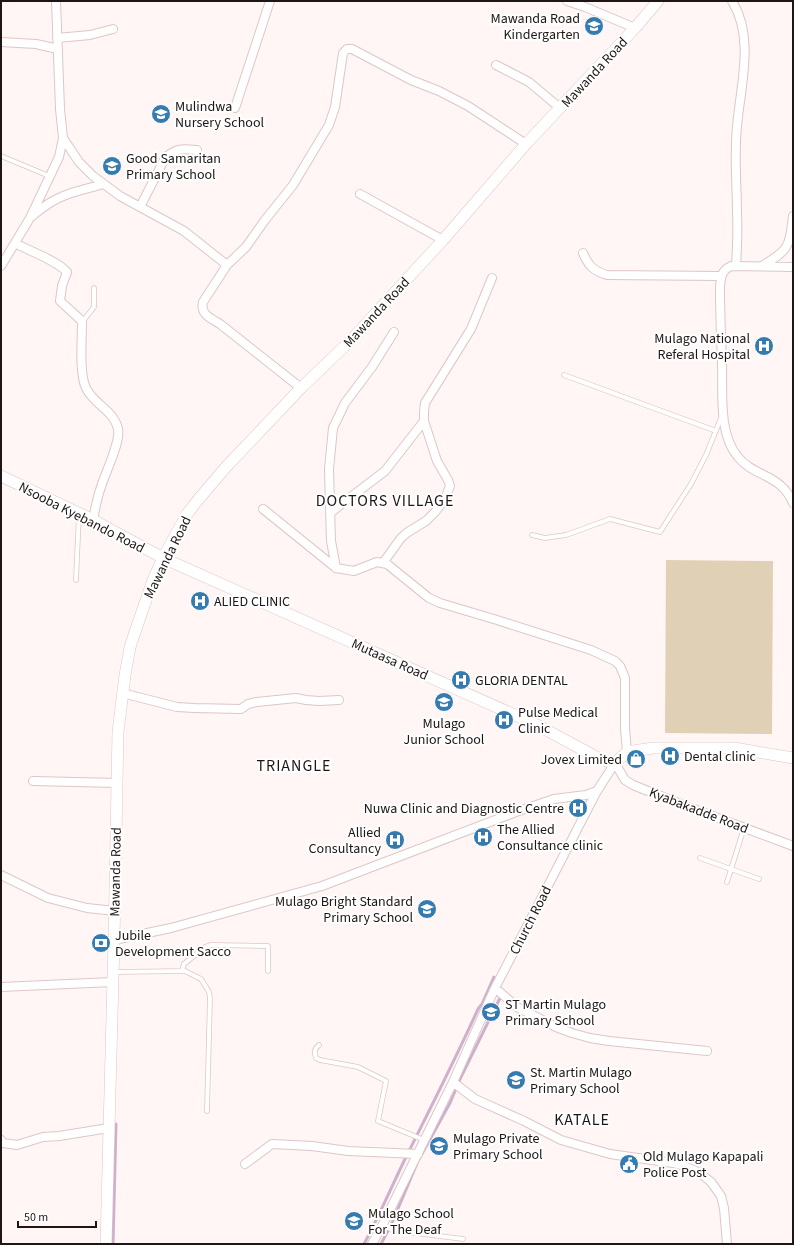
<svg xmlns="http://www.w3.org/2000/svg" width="794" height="1245" font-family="'Source Sans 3',sans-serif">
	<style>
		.green { fill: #e0d0b5 }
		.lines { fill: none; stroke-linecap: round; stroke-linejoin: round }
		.stream { stroke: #cfb0cc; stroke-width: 3 }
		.lane-casing { stroke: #ddc7c5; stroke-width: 5.5 }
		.street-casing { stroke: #ddc7c5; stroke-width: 10 }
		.secondary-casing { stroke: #ddc7c5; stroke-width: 12 }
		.lane { stroke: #fff; stroke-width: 4 }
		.street { stroke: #fff; stroke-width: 8 }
		.secondary { stroke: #fff; stroke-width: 11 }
		.labels { text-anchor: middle; stroke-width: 4; stroke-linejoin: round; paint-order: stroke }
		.poi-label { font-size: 14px; fill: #1d1615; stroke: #fff; text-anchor: start }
		.street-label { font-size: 14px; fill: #1d1615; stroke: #fff }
		.quarter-label { font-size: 16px; letter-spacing: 1px; fill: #1d1615; stroke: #fff }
	</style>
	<rect width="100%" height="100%" fill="#fff6f5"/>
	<path class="green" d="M666,560L773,561L772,734L665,733Z"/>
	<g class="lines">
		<path class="stream" d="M113,1244L116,1124
			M364,1244C379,1216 391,1188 405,1159C430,1109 455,1060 478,1009L482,1004L494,977
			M381,1244L392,1223L418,1161L450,1103L461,1077L500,998"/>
		<defs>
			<path id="lane" d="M1,156L49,176
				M83,321L94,307V288
				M564,375L716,431
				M532,535L545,538L566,535L610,519L660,532L691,484L706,455L721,418
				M76,580L79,514
				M700,858L759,879
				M727,882L744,828
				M182,971L184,964L205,947L210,945L268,946V971
				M113,972L185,971L201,979L209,992L210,998L207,1111
				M319,1045C314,1049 314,1052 316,1058L320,1060L358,1067L386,1081L378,1121L424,1140
				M383,1224L392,1230L463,1239"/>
			<path id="street" d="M56,1L60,109L63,138L79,162L93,176L120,196L184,231L227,265
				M567,1L585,7L635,28
				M732,1C758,42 736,99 736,144C735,168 737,191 737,214C738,231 737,249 736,266
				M57,38L90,35L113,29
				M1,42L36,44L58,49
				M496,65L529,82L560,108
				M235,108L270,1
				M360,194L443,240
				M140,207L165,158C177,147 183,149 197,150
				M31,217C36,213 42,208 48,204C65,193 85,189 104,184
				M15,243C31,252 56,260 67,272L62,286L60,301L82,321C82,339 79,374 86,388C94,405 114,410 118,429C121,442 105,473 101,487C97,498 95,509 93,520
				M583,253C588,265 593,271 607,275L721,276
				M1,266L30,218L59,157L63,138
				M762,266C790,249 789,247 793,216
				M793,267L731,266C721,271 721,277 720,287C720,312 721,338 722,363C723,392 718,434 738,457C754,477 781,474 793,503
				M301,388L220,324C211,318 200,315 203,302L227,265L246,247L265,220L293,185L329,125L335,107L343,53L347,49H352L411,80L439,91L468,106L526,144
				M263,509L336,568L354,571L377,562L387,564L429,598L440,603L497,620L591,650L615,661L620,666L625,678V728L627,752
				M330,513L385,471L424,421
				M383,563L401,538L408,532L426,521L435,512L445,499L450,486L448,480L437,461L424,421V412L425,403L471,329L492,278
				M336,568L331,541L329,469L333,428L345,403L372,367L394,332
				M122,693L177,707L194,708L241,709L248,704L257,702L296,698L306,700L319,701L339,700
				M33,781L117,783
				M1,875L48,898L87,908L115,911
				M114,940L171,928L322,886L516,812L554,799L586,795L597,791
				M1,987L113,982
				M495,988L517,1007L556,1027L572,1033L590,1038L609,1041L707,1051
				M453,1082L475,1099L524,1121L561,1140L610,1154L673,1163L684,1166L700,1173L711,1182L721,1196L724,1208L727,1244
				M1,1140L3,1143L17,1145L43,1137L59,1136L109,1128
				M245,1164L272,1144L312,1146L348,1151L418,1154
				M372,1244L383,1224L453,1082L495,988L597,791L615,763L625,780L633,785L683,805L793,846"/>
			<path id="secondary" d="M1,476L93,520L163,558L537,725L602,760L615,763L627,752L653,748H734L793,758
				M106,1244L114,940L118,732L125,675L130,647L136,629L153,580L163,558L187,514L197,501L226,467L301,388L352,339L443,240L526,144L635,28L658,1"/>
		</defs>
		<use href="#lane" class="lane-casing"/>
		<use href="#street" class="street-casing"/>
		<use href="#secondary" class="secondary-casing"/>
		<use href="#lane" class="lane"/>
		<use href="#street" class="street"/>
		<use href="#secondary" class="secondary"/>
	</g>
	<defs>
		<symbol id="school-disc" viewBox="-11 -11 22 22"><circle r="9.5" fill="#357bb0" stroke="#fff"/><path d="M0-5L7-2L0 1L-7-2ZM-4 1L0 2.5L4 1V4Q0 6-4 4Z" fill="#fff"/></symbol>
		<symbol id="hospital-disc" viewBox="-11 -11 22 22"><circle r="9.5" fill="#357bb0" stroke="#fff"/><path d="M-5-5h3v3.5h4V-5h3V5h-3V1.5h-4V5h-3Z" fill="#fff"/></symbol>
		<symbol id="shop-disc" viewBox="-11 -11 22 22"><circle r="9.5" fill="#357bb0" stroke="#fff"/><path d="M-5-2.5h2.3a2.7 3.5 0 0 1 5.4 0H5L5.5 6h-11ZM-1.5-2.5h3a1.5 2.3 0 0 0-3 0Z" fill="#fff"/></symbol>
		<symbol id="bank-disc" viewBox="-11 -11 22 22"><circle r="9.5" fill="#357bb0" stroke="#fff"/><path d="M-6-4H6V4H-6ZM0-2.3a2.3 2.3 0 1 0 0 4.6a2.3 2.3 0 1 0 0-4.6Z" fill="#fff"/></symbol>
		<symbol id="civic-disc" viewBox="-11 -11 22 22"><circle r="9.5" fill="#357bb0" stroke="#fff"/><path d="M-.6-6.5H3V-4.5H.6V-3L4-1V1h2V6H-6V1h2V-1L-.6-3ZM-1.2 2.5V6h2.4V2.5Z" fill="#fff"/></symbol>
	</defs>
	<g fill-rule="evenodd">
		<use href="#school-disc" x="583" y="15" width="22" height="22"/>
		<use href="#school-disc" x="150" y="103" width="22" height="22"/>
		<use href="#school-disc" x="101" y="155" width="22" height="22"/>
		<use href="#hospital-disc" x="753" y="335" width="22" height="22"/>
		<use href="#hospital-disc" x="189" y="590" width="22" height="22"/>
		<use href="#hospital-disc" x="450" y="669" width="22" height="22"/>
		<use href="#school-disc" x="433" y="691" width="22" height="22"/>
		<use href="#hospital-disc" x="493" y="709" width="22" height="22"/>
		<use href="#hospital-disc" x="659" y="745" width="22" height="22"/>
		<use href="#shop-disc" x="625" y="748" width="22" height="22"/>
		<use href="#hospital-disc" x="567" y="797" width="22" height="22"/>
		<use href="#hospital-disc" x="472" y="826" width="22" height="22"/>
		<use href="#hospital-disc" x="384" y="829" width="22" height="22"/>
		<use href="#school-disc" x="416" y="898" width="22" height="22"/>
		<use href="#bank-disc" x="90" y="932" width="22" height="22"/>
		<use href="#school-disc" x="480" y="1001" width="22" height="22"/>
		<use href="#school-disc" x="505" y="1069" width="22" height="22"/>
		<use href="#school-disc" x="428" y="1135" width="22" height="22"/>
		<use href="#civic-disc" x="618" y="1153" width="22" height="22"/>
		<use href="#school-disc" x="343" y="1210" width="22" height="22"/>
	</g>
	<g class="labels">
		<g class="poi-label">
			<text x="580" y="23" text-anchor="end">Mawanda Road<tspan x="580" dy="16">Kindergarten</tspan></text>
			<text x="175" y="111">Mulindwa<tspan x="175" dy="16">Nursery School</tspan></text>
			<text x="126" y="163">Good Samaritan<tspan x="126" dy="16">Primary School</tspan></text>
			<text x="750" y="343" text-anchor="end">Mulago National<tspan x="750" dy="16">Referal Hospital</tspan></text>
			<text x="214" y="606">ALIED CLINIC</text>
			<text x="475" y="685">GLORIA DENTAL</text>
			<text x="518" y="717">Pulse Medical<tspan x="518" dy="16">Clinic</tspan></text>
			<text x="444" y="728" text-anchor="middle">Mulago<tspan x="444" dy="16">Junior School</tspan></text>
			<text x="684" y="761">Dental clinic</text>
			<text x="622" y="764" text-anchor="end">Jovex Limited</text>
			<text x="564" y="813" text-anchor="end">Nuwa Clinic and Diagnostic Centre</text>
			<text x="497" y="834">The Allied<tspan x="497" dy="16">Consultance clinic</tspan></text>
			<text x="381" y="837" text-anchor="end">Allied<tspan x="381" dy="16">Consultancy</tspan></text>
			<text x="413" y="906" text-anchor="end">Mulago Bright Standard<tspan x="413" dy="16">Primary School</tspan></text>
			<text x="115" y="940">Jubile<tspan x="115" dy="16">Development Sacco</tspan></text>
			<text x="505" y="1009">ST Martin Mulago<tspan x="505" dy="16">Primary School</tspan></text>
			<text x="530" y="1077">St. Martin Mulago<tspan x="530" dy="16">Primary School</tspan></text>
			<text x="453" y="1143">Mulago Private<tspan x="453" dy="16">Primary School</tspan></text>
			<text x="643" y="1161">Old Mulago Kapapali<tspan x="643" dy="16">Police Post</tspan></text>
			<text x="368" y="1218">Mulago School<tspan x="368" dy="16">For The Deaf</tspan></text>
		</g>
		<g class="street-label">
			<text transform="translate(594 72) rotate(-47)" y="5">Mawanda Road</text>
			<text transform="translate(376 312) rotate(-47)" y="5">Mawanda Road</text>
			<text transform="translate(82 517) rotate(27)" y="5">Nsooba Kyebando Road</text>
			<text transform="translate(167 557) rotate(-64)" y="5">Mawanda Road</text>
			<text transform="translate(390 659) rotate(24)" y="5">Mutaasa Road</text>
			<text transform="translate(699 810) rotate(21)" y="5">Kyabakadde Road</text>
			<text transform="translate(115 872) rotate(-89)" y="5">Mawanda Road</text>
			<text transform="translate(530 920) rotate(-63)" y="5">Church Road</text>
		</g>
		<g class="quarter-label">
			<text x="385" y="506">DOCTORS VILLAGE</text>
			<text x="294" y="771">TRIANGLE</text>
			<text x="582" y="1125">KATALE</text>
		</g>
	</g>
	<rect width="794" height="1245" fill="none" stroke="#1d1615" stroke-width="4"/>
	<path d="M18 1221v6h78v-6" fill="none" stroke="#1d1615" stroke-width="2"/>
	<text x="24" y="1221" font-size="12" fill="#1d1615" stroke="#ffffff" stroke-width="3" paint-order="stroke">50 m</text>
</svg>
